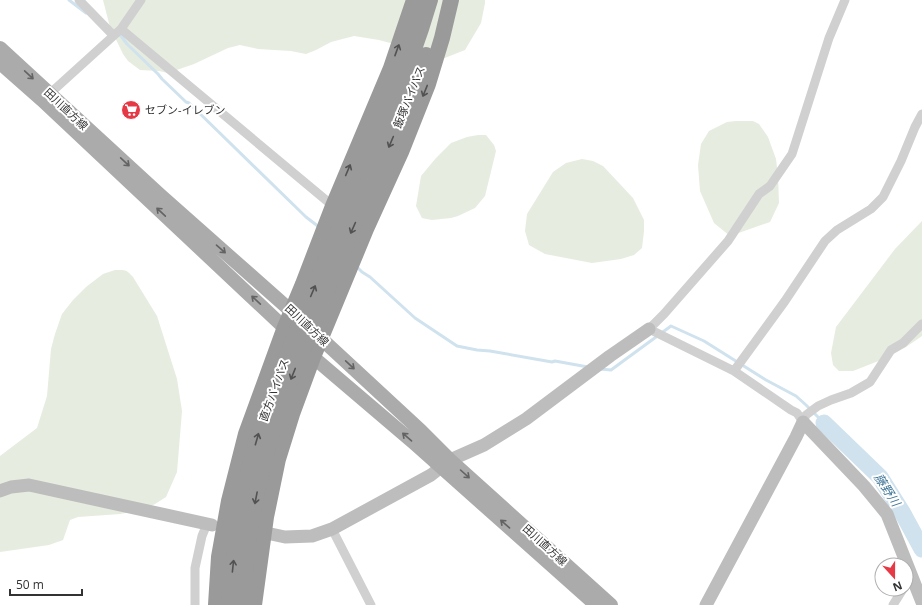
<svg xmlns="http://www.w3.org/2000/svg" width="922" height="605" font-family="'Open Sans','Noto Sans JP',sans-serif">
	<style>
		.green { fill: #e6ecdf }
		.lines { fill: none; stroke-linecap: round; stroke-linejoin: round }
		.stream { stroke: #cfe2ee; stroke-width: 3 }
		.river { stroke: #cfe2ee; stroke-width: 17 }
		.street { stroke: #d0d0d0; stroke-width: 9 }
		.secondary { stroke: #bdbdbd; stroke-width: 13 }
		.primary { stroke: #ababab; stroke-width: 14 }
		.highway { stroke: #9a9a9a; stroke-width: 16 }
		.highway-bridge { stroke: #9a9a9a; stroke-width: 16 }
		.oneway { stroke: #525252 }
		.oneway2 { stroke: #636363 }
		.labels { text-anchor: middle; stroke-width: 4; stroke-linejoin: round; paint-order: stroke }
		.street-label { font-size: 11px; fill: #333; stroke: #fff }
		.poi-label { font-size: 11px; fill: #333; stroke: #fff; text-anchor: start }
		.water-label { font-size: 12px; font-style: italic; fill: #3f7597; stroke: #fff }
	</style>
	<rect width="100%" height="100%" fill="#fff"/>
	<path class="green" d="M103,0H485V3L481,23L465,50L437,61L394,44L379,40L354,36L331,42L316,50L306,54L291,51L258,49L240,45L228,48L194,64L168,73L159,71L140,70L128,61L123,54L110,27Z
		M736,121H753L759,124L768,137L776,159L778,176L779,203L770,222L730,236L714,223L700,191L698,165L701,144L709,131L727,122Z
		M478,135H486L494,145L496,151L485,196L475,208L458,216L451,218L432,220L422,218L416,206L421,176L436,158L451,143L467,137Z
		M582,159L593,161L603,166L633,198L644,220V231L642,248L634,255L621,259L592,263L545,254L529,245L525,231L527,214L553,172L566,163Z
		M922,221V336L906,347L886,358L853,371H839L833,365L831,353L836,327L895,249Z
		M115,270C125,270 126,269 133,277L157,316L177,379L182,411L177,472L166,497L155,504L142,510L120,514L78,517L70,520L63,540L49,545L0,552V456L37,428L47,396L51,349L55,334L62,314L73,300L86,287L103,274Z"/>
	<g class="lines">
		<path class="stream" d="M69,0L86,13
			M117,34L121,36L127,44L158,74L162,79L186,102L189,103L306,217L319,227
			M356,266L362,272L370,277L415,318L457,346L477,350L490,351L552,362L555,361L588,367
			M600,369L611,370L671,326L704,341L766,380L796,396L806,405L824,423"/>
		<path class="river" d="M824,423L880,477L902,512L922,549"/>
		<path class="street" d="M79,0L113,35
			M845,0L829,38L792,154L770,186L759,194L728,241L664,314L649,329L734,371L791,410L797,413L803,422L806,415L818,406L831,400L851,393L870,382L891,350L903,343L922,324
			M121,29L333,206
			M46,97L121,29L141,0
			M734,371L785,301L825,241L837,230L871,209L883,197L901,161L915,127L922,114
			M332,529L371,605
			M195,605V568L202,536L207,524
			M893,605L903,589"/>
		<path class="secondary" d="M0,491L11,487L29,485L212,525
			M271,534L285,537L312,536L332,529L431,475L450,460L484,445L526,419L610,356L649,329
			M706,605L796,437L803,422L864,486L887,514L922,602"/>
		<path class="primary" d="M0,48L160,195L299,318
			M0,63L42,100L291,334
			M314,332L421,431L450,460L611,605
			M306,349L313,357L414,443L596,605"/>
		<path class="highway" d="M357,186L404,78L421,29L430,0
			M369,192L402,116L426,55
			M216,605L219,557L229,501L246,434L285,327L303,284L333,206L391,68L414,0
			M254,605L266,517L278,459L292,414L313,357L366,229L401,152L428,84L442,38L451,0"/>
		<path class="highway-bridge" d="M242,604L249,532L256,495L270,438L284,397L343,250L369,192
			M229,605L237,531L245,485L257,438L275,386L306,308L357,186"/>
	</g>
	<defs><path id="oneway-shaft" d="M-6 0H5M1.5-3L5.5 0L1.5 3" fill="none" stroke-width="1.6" stroke-linecap="round" stroke-linejoin="round"/></defs>
	<g class="oneway">
		<use href="#oneway-shaft" transform="translate(397 50) rotate(-70)"/>
		<use href="#oneway-shaft" transform="translate(425 91) rotate(112)"/>
		<use href="#oneway-shaft" transform="translate(391 142) rotate(113)"/>
		<use href="#oneway-shaft" transform="translate(348 170) rotate(-67)"/>
		<use href="#oneway-shaft" transform="translate(353 228) rotate(114)"/>
		<use href="#oneway-shaft" transform="translate(313 291) rotate(-67)"/>
		<use href="#oneway-shaft" transform="translate(293 374) rotate(112)"/>
		<use href="#oneway-shaft" transform="translate(257 439) rotate(-74)"/>
		<use href="#oneway-shaft" transform="translate(256 498) rotate(101)"/>
		<use href="#oneway-shaft" transform="translate(233 566) rotate(-84)"/>
	</g>
	<g class="oneway2">
		<use href="#oneway-shaft" transform="translate(29 75) rotate(43)"/>
		<use href="#oneway-shaft" transform="translate(125 162) rotate(43)"/>
		<use href="#oneway-shaft" transform="translate(161 212) rotate(-137)"/>
		<use href="#oneway-shaft" transform="translate(221 249) rotate(41)"/>
		<use href="#oneway-shaft" transform="translate(256 300) rotate(-137)"/>
		<use href="#oneway-shaft" transform="translate(350 365) rotate(43)"/>
		<use href="#oneway-shaft" transform="translate(407 437) rotate(-139)"/>
		<use href="#oneway-shaft" transform="translate(465 474) rotate(42)"/>
		<use href="#oneway-shaft" transform="translate(505 524) rotate(-139)"/>
	</g>
	<defs>
		<symbol id="supermarket-disc" viewBox="-11 -11 22 22"><circle r="9.5" fill="#e63946" stroke="#fff"/><path d="M-6-5.5h2.5l.6 2H6L4.5 2H-2.5L-4.4-4H-6ZM-1.5 3.2a1.3 1.3 0 1 0 .1 0ZM3 3.2a1.3 1.3 0 1 0 .1 0Z" fill="#fff"/></symbol>
	</defs>
	<g fill-rule="evenodd">
		<use href="#supermarket-disc" x="120" y="99" width="22" height="22"/>
	</g>
	<g class="labels">
		<g class="street-label">
			<text transform="translate(409 97) rotate(-68)" y="4">飯塚バイパス</text>
			<text transform="translate(66 109) rotate(43)" y="4">田川直方線</text>
			<text transform="translate(307 325) rotate(43)" y="4">田川直方線</text>
			<text transform="translate(274 390) rotate(-70)" y="4">直方バイパス</text>
			<text transform="translate(545 545) rotate(42)" y="4">田川直方線</text>
		</g>
		<g class="poi-label">
			<text x="145" y="114">セブン-イレブン</text>
		</g>
		<g class="water-label">
			<text transform="translate(887 490) rotate(57)" y="4">藤野川</text>
		</g>
	</g>
	<g transform="translate(894 577) rotate(159)"><circle r="19" fill="#ffffff" stroke="#adadad"/>
	<path d="M0-3L7 15L0 10L-7 15Z" fill="#e63946"/>
	<text y="-6" font-size="11" font-weight="bold" text-anchor="middle" fill="#333333">N</text>
	</g>
	<path d="M10 589v6h72v-6" fill="none" stroke="#333333" stroke-width="2"/>
	<text x="16" y="589" font-size="12" fill="#333333" stroke="#ffffff" stroke-width="3" paint-order="stroke">50 m</text>
</svg>
